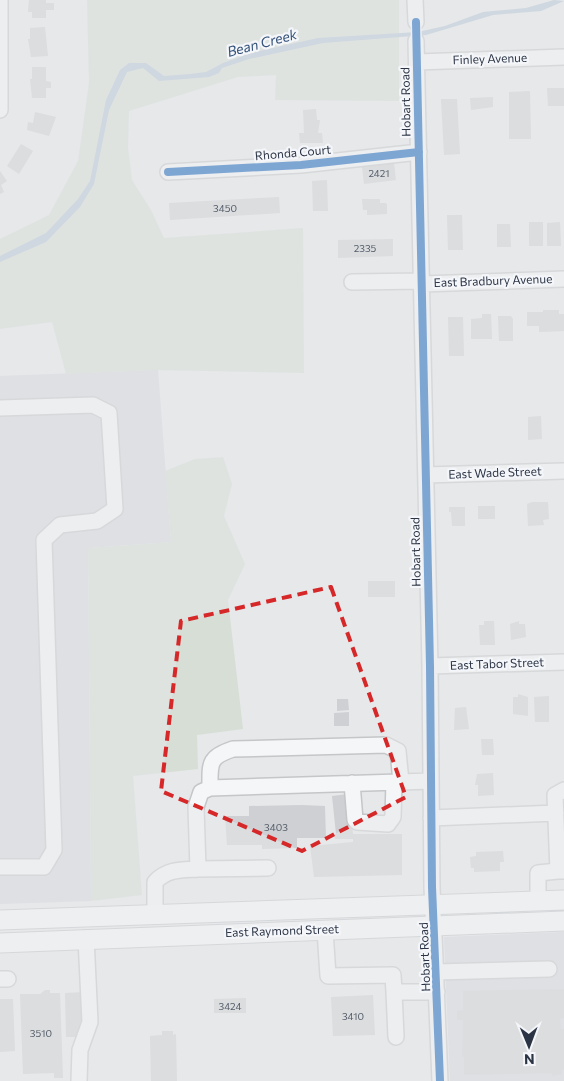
<svg xmlns="http://www.w3.org/2000/svg" width="564" height="1081" font-family="Commissioner,sans-serif">
	<style>
		.built { fill: #d4d7dd }
		.green { fill: #d6ded6 }
		.water { fill: #b4c4d5 }
		.building { fill: #ced0d3 }
		.lines { fill: none; stroke-linecap: round; stroke-linejoin: round }
		.minor-casing { stroke: #c4c6c8; stroke-width: 18 }
		.major-casing { stroke: #c2c5c8; stroke-width: 21 }
		.minor { stroke: #f5f6f7; stroke-width: 15 }
		.major { stroke: #f8f8f8; stroke-width: 19 }
		.cycleway-casing { stroke: #f4f6f9; stroke-width: 11 }
		.cycleway { stroke: #0057b8; stroke-width: 8 }
		.marked { fill: none; stroke: #d62828; stroke-width: 4; stroke-dasharray: 10 6; stroke-linejoin: round }
		.labels { text-anchor: middle; stroke-width: 4.5; stroke-linejoin: round; paint-order: stroke }
		.number-label { font-size: 10px; fill: #545c69 }
		.street-label { font-size: 12px; fill: #2b3445; stroke: #f4f6f9 }
		.water-label { font-size: 14px; font-style: italic; fill: #34527a; stroke: #f4f6f9 }
	</style>
	<rect width="100%" height="100%" fill="#e6e8ea"/>
	<path class="built" d="M158,370L171,542L88,548L91,901L0,904V376Z
		M564,932V1081H450L444,937Z"/>
	<path class="green" d="M87,0H399V101L275,100L276,75L238,77L129,111L128,148L132,180L151,210L164,238L303,228L304,373L158,370L66,374L52,322L0,329V239L49,215L78,161L89,83Z
		M223,457L232,484L224,516L245,564L228,600L243,729L197,735L198,769L133,776L142,895L91,901L88,548L171,542L165,471L195,459Z"/>
	<path class="water" d="M554,0L564,1L541,11L493,15L426,35L323,43L249,59L222,68L219,73L209,77L159,81L143,68L127,72L109,110L94,184L80,207L46,242L0,262V256L46,233L78,199L90,181L106,100L120,70L129,63H146L164,76L190,74L206,72L223,63L251,53L318,38L418,32L445,26L483,12L526,8Z"/>
	<path class="building" d="M29,0H46V3H54V10H46V18H32V12H28Z
		M45,27L48,56L31,57L28,39H30V28Z
		M32,67H46V81L51,82V88H46V98H32L30,79H32Z
		M547,88H564V106H548Z
		M530,91L531,139H509V92Z
		M493,97V107L471,110L470,98Z
		M441,99H457L460,154L444,155Z
		M316,109L317,120H320L318,133H322L323,143H300L299,133H304L303,110Z
		M35,112L56,117L49,136L27,130L28,122L33,123Z
		M21,144L33,151L19,174L7,166Z
		M394,163L396,180L364,184L362,167Z
		M0,171L7,181L1,185L4,192L0,194Z
		M327,180L328,211H313L312,181Z
		M279,197L280,213L170,220L169,203Z
		M362,199H380V203H386L387,205V214L367,215V210H363Z
		M447,215H462L463,250H448Z
		M529,222H543V246H529Z
		M560,222L561,246H547V223Z
		M497,224H510L511,247H497Z
		M393,239V256L338,258V240Z
		M543,310H559V314H564V331L539,332V326H527V312H543Z
		M482,314H491L492,339H471V319L482,318Z
		M498,316H511L513,319V341H499Z
		M448,317H463L464,356H449Z
		M541,416L542,439L528,440V417Z
		M532,502H548L549,519L543,520L544,525L528,526L527,504Z
		M478,506H495V519H478Z
		M449,507H465V526H452L451,512H449Z
		M368,581H395V597H368Z
		M484,621H494L495,645H480L479,625H484Z
		M519,621V624H525L526,637L511,640L510,624Z
		M518,694L528,697V716L513,714V697H518Z
		M549,696V722H535L534,697Z
		M337,699H348L349,710L337,711Z
		M466,707L469,729L454,730L455,708Z
		M349,712V726H334V713Z
		M481,739H493L494,755H482Z
		M493,773L494,795L478,796V785H475L477,774Z
		M348,794L353,834H402V875L314,877L310,846L353,842V839H335L334,834H336L332,796Z
		M302,805L325,806L326,838H297V848L262,849V845H227L225,816H249V806Z
		M503,851L504,862H500V871L474,872V868H471L470,857L476,856V852Z
		M564,989V1018L560,1019L561,1029H564V1070H562V1074L552,1076V1073L464,1075V1057H462L463,1020H457V1011L463,1010V991Z
		M45,990H50V993H60L63,1078H54V1073L23,1074L20,994H40Z
		M85,992L86,1022H80L81,1037H66L65,993Z
		M373,995L375,1035L333,1036L331,997Z
		M246,998V1013H214V999Z
		M0,999H13L15,1051L0,1052Z
		M162,1031H173V1035L176,1034L177,1081H151L150,1036L162,1035Z"/>
	<g class="lines">
		<defs>
			<path id="minor" d="M415,0L416,22
				M416,41L430,666L432,887L440,1081
				M417,62L564,57
				M0,110V0
				M168,172L301,165L419,152
				M352,282L422,281
				M422,284L564,279
				M0,408L93,405L109,413L115,509L97,521L60,525L44,540L54,850L44,867H0
				M426,475L564,471
				M430,666L564,662
				M352,783L355,820L357,822L388,824L393,817L394,782
				M210,788C210,764 208,757 233,749L386,745L398,751L401,782
				M564,790L555,795L558,871H564
				M431,818L556,813
				M198,869L268,868
				M538,901V873L558,871
				M155,915V882C167,869 181,870 198,869L196,807L201,792L210,788L431,781
				M325,930L328,976L393,975L394,992H437
				M436,972L549,969
				M0,979H8
				M394,992L396,1037
				M79,1081L80,1050L90,1022L86,938"/>
			<path id="major" d="M0,920L564,900
				M0,943L564,921"/>
		</defs>
		<use href="#minor" class="minor-casing"/>
		<use href="#major" class="major-casing"/>
		<use href="#minor" class="minor"/>
		<use href="#major" class="major"/>
		<defs>
			<path id="cycleway" d="M416,22L430,666L432,887L440,1081
				M168,172L301,165L419,152"/>
		</defs>
		<use href="#cycleway" class="cycleway-casing"/>
		<use href="#cycleway" class="cycleway"/>
	</g>
	<path d="M0 0H564V1081H0ZM331,587L406,797L302,851L161,791L181,621Z" fill="#e6e8ea" fill-opacity=".55" fill-rule="evenodd"/>
	<path class="marked" d="M331,587L406,797L302,851L161,791L181,621Z"/>
	<g class="labels">
		<g class="number-label">
			<text x="379" y="177">2421</text>
			<text x="225" y="212">3450</text>
			<text x="365" y="252">2335</text>
			<text x="276" y="831">3403</text>
			<text x="230" y="1010">3424</text>
			<text x="353" y="1020">3410</text>
			<text x="41" y="1037">3510</text>
		</g>
		<g class="street-label">
			<text transform="translate(490 59) rotate(-2)" y="4">Finley Avenue</text>
			<text transform="translate(406 102) rotate(-91)" y="4">Hobart Road</text>
			<text transform="translate(293 153) rotate(-5)" y="4">Rhonda Court</text>
			<text transform="translate(493 281) rotate(-2)" y="4">East Bradbury Avenue</text>
			<text transform="translate(495 473) rotate(-2)" y="4">East Wade Street</text>
			<text transform="translate(416 552) rotate(-91)" y="4">Hobart Road</text>
			<text transform="translate(497 664) rotate(-2)" y="4">East Tabor Street</text>
			<text transform="translate(282 931) rotate(-2)" y="4">East Raymond Street</text>
			<text transform="translate(425 957) rotate(-92)" y="4">Hobart Road</text>
		</g>
		<g class="water-label">
			<text transform="translate(262 43) rotate(-15)" y="5">Bean Creek</text>
		</g>
	</g>
	<g transform="translate(529 1046) rotate(179)" stroke="#f4f6f9" stroke-width="4" paint-order="stroke">
	<path d="M0-4L9 19L0 12L-9 19Z" fill="#2b3445"/>
	<text y="-8" font-size="14" font-weight="bold" text-anchor="middle" fill="#2b3445">N</text>
	</g>
</svg>
